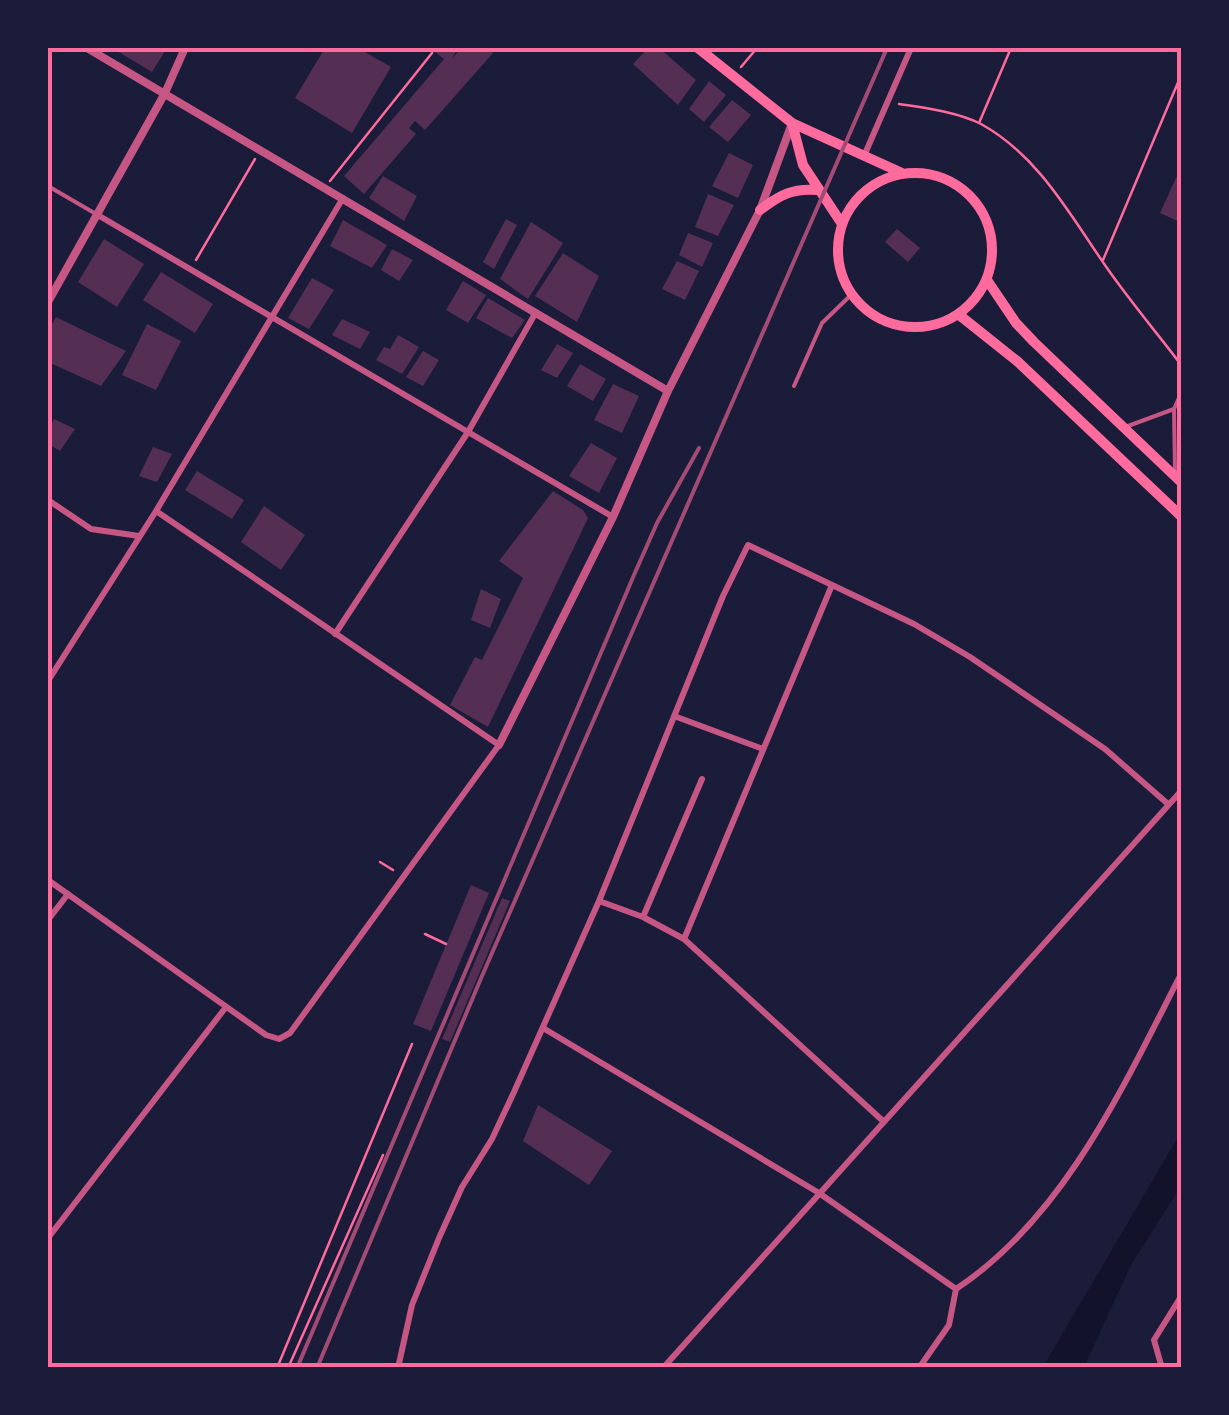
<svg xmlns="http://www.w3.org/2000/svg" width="1229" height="1415" font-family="Barlow,sans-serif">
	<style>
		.water { fill: #12122b }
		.building { fill: #542f53 }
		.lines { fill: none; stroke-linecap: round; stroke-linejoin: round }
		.path { stroke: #ff6b9d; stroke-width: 2.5 }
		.service { stroke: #c65784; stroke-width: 4 }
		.minor { stroke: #c65784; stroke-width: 6 }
		.tertiary { stroke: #c65784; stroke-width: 8 }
		.primary { stroke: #ff6b9d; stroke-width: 10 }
		.rail { stroke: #a44b75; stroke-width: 4 }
		.neatline { fill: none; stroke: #ff6b9d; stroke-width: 4 }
	</style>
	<rect width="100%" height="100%" fill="#1b1b3a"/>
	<path class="water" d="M1181,1132V1186L1131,1265L1084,1367H1043Z"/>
	<path class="building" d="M112,48H167L152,72Z
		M325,48H358L391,67L352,133L295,98Z
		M430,48H458L452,59L461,48H486L493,53L425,130L415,121L409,128L416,134L364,194L344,176L444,59Z
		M648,48H659L696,80L678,105L633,64Z
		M709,81L726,95L704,122L689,109Z
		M732,100L751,115L728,142L709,127Z
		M729,153L753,165L738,198L712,186Z
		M1182,165V223L1160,213Z
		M383,176L417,196L404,221L369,198Z
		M708,194L734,205L718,236L695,227Z
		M506,219L517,225L494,269L483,262Z
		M343,220L387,245L372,268L330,246Z
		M531,222L563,243L528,299L500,279Z
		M897,229L920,248L908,262L885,242Z
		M688,233L713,243L702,267L679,255Z
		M104,239L144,264L117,307L78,282Z
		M392,249L413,260L399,281L381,270Z
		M563,253L599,276L577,322L535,296Z
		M677,261L699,271L685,300L662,289Z
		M161,272L213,304L195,333L143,300Z
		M312,278L334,290L309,329L288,318Z
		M463,281L486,295L468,323L446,310Z
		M488,298L525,320L512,338L476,318Z
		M56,317L126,351L101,386L48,362V332Z
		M342,319L370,332L360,349L332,335Z
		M147,324L181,341L156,390L122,375Z
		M398,335L419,347L402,374L376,360L384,347L390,349Z
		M557,344L573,353L557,378L541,370Z
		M423,351L439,360L423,386L406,377Z
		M580,364L606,379L593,401L567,386Z
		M613,384L639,396L622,433L594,420Z
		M54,419L75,429L60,451L48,444V430Z
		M591,443L617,458L599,493L569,476Z
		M153,447L172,454L157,482L139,476Z
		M197,471L244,500L232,519L185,490Z
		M553,491L583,510L588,518L488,727L450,705L475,657L482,660L523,578L499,561Z
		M264,506L305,535L281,570L241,542Z
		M481,589L501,599L490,628L471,620Z
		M471,885L489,893L431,1031L413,1024Z
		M502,898L510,901L450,1042L442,1039Z
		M538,1105L612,1151L589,1185L523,1141Z"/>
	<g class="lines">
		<path class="path" d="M741,67L757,48
			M899,104C925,108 957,112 981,124C1039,156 1070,215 1107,268C1130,301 1157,333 1182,366
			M979,123L1011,48
			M330,181L432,53
			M196,260L255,159
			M1103,260L1182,73
			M380,862L393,870
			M425,934L446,944
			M277,1368L412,1044
			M288,1368L383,1155"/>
		<path class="service" d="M48,186L96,214
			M794,386L822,323L852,294
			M1174,409L1182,391
			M1128,426L1174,409L1175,471"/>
		<path class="minor" d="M864,156L911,48
			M96,214L613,517
			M48,500L91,529L139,536
			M335,634L468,432L536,312
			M48,681L156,511L343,198
			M674,716L763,749
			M48,880L266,1035L279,1039L290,1033L499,745L156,511
			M599,901L643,917L684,939L883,1121
			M643,917L702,779
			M48,920L68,894
			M684,939L832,585
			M543,1028L819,1193L956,1289
			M48,1238L226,1007
			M398,1368L412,1305L439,1238L462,1187L492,1139L514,1092L599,901L723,596L748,545L914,624L970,657L1105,749L1168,804
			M663,1368L1182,790
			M919,1368L949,1325L956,1289C1065,1217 1124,1085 1182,972
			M1162,1368L1154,1340L1182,1295"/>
		<path class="tertiary" d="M87,48L668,391
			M48,302L165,93L185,48
			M499,745L613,517L668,391L760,210L791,126"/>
		<path class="primary" d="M698,48L792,123L902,173
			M792,123L803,165L842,224
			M838 250a77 77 0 1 1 154 0a77 77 0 1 1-154 0Z
			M760,210C780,195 792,188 817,190
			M987,280L1016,323L1034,342L1182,483
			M958,314L1017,361L1182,517"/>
		<path class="rail" d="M297,1368L634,575L657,523L699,448
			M317,1368L482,976L887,48"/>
	</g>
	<rect width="1229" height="1415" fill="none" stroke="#1b1b3a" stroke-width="100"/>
	<rect x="50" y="50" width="1129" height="1315" class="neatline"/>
</svg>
